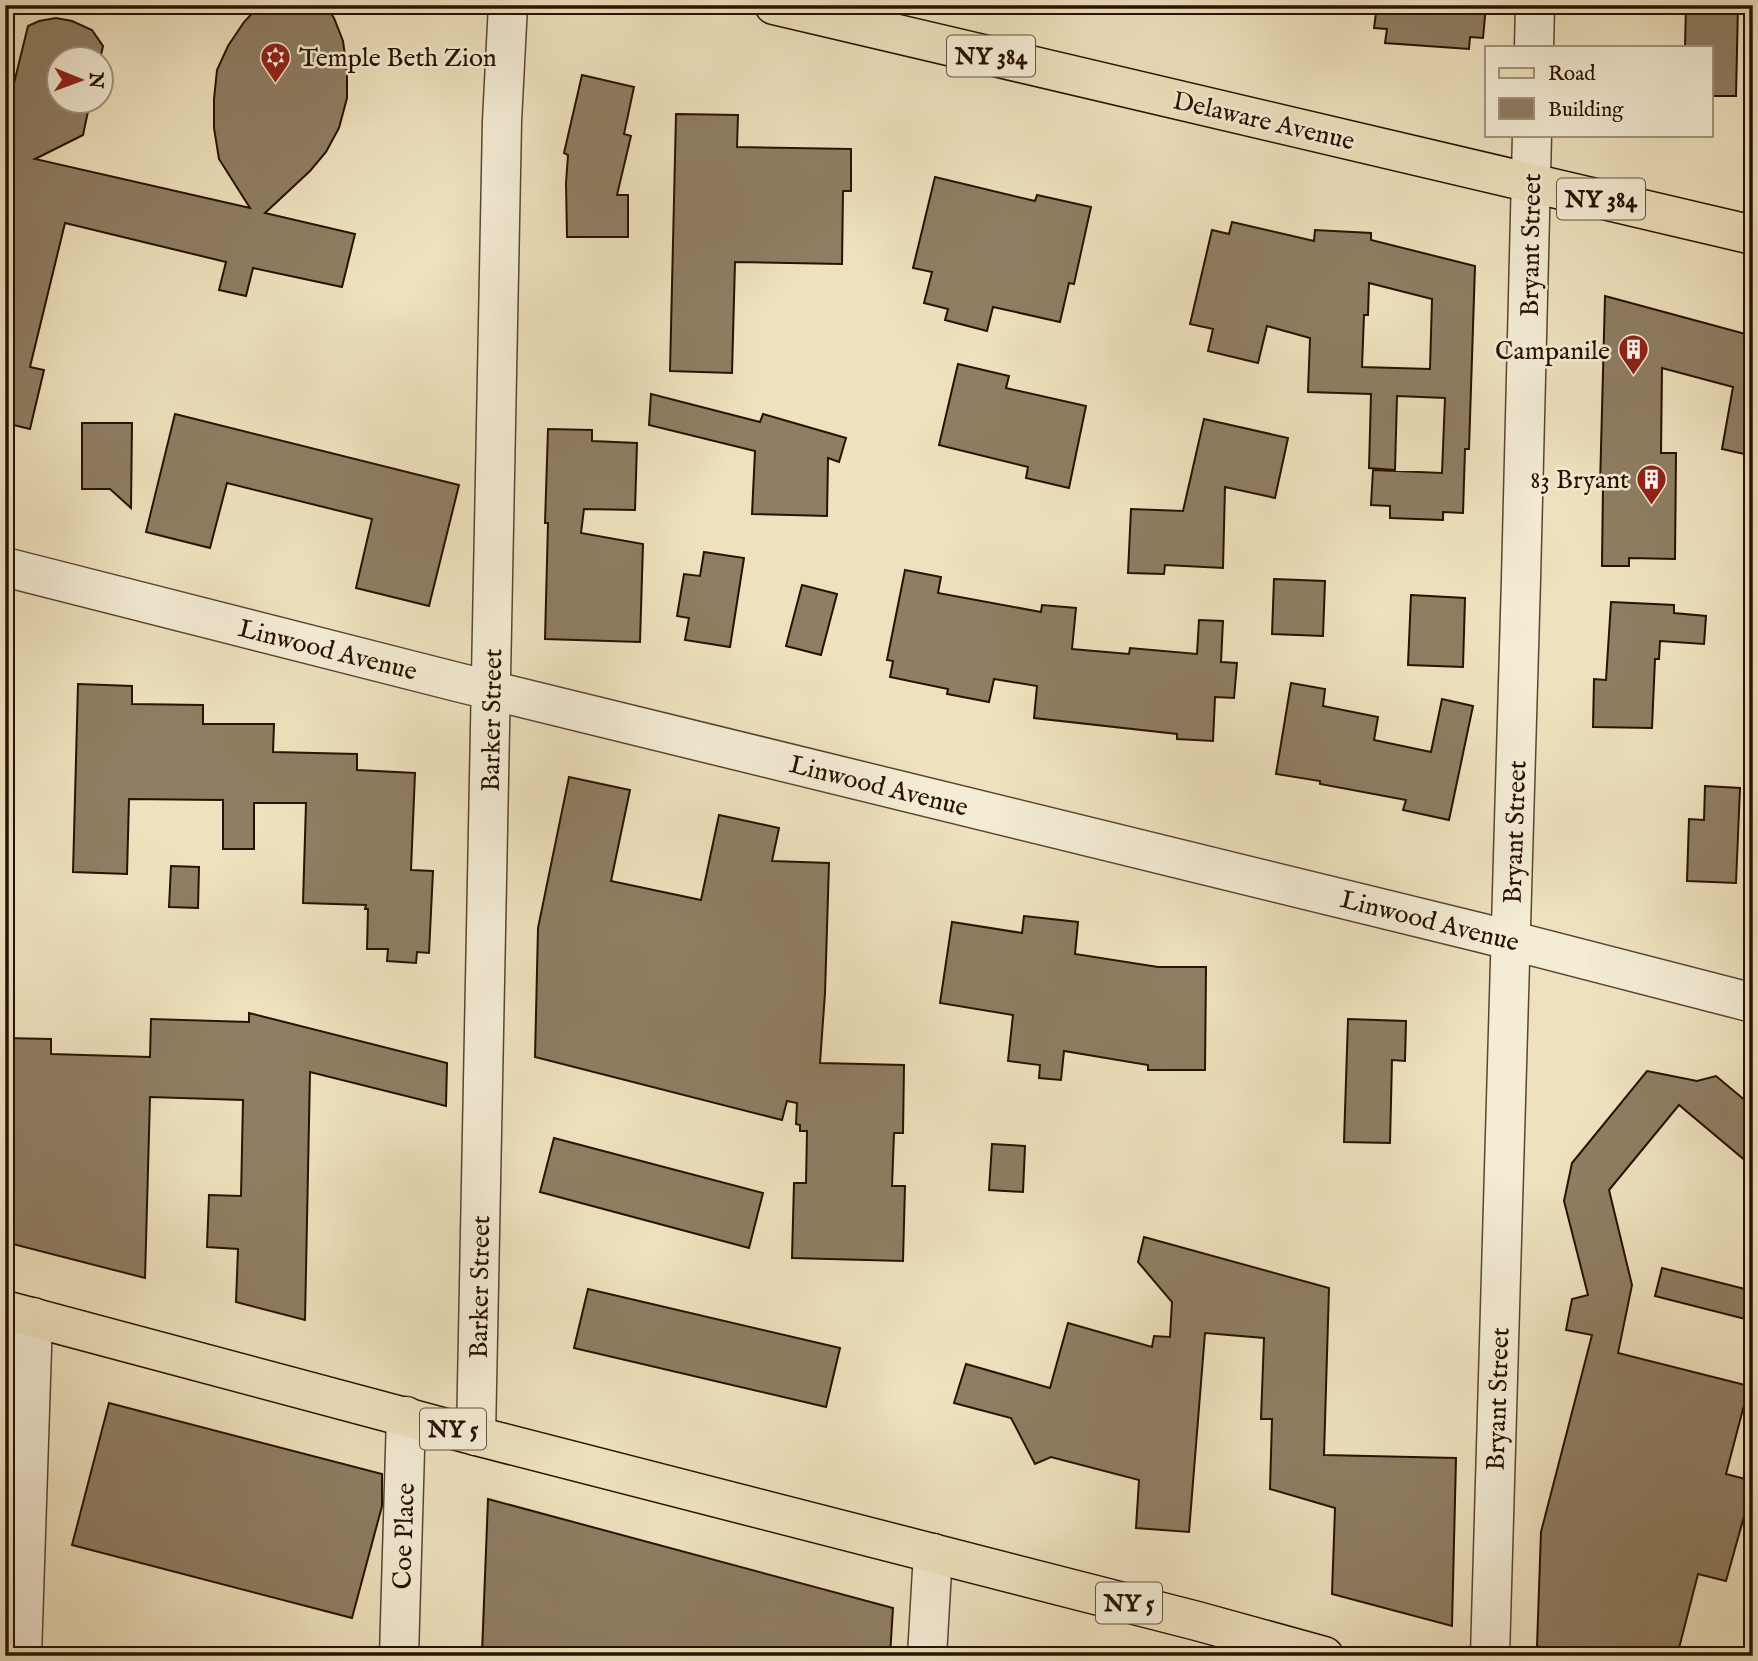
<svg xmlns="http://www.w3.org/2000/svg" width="1758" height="1661" font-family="'IM FELL English',serif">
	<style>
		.building { fill: #8f7e63; stroke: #281100; stroke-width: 2; fill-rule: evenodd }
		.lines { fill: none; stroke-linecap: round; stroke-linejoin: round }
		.minor-casing { stroke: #5a4530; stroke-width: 41 }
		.major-casing { stroke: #281100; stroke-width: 41 }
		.minor { stroke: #f4ecd5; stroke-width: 38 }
		.major { stroke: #eee2be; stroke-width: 38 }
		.labels { text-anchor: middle; stroke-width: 5; stroke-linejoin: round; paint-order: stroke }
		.shield { fill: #f4ecd5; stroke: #655340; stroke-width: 2 }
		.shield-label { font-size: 24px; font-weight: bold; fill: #281100 }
		.poi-label { font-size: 26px; fill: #281100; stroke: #f4ecd5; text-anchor: end }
		.street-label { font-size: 26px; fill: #281100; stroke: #f4ecd5 }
	</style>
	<rect width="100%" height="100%" fill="#eee2be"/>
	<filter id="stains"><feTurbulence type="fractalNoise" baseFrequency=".00286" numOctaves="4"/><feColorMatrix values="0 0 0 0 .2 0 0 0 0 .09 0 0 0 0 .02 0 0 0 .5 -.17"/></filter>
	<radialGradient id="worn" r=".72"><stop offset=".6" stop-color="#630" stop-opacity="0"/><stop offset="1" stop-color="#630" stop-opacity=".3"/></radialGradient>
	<path class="building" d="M260,5H325L334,18L343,41L347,71V98L339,128L326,152L310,171L265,213L355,234L342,287L253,268L246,296L219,290L226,262L65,223L30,367L44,370L30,429L5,423V120L28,26L39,21L56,18L72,21L92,30L103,46L100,60H60V102H90L83,135L35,159L250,208L219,159L214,128V99L217,70L228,46L244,22Z
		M1377,5H1486L1483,38L1470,37L1469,49L1385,43L1387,29L1374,28Z
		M1686,5H1738L1736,96H1711V47H1685Z
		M582,75L634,87L624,134L631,136L617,195H628V237H567L566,183L568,155L564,153Z
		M676,114L738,115L737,147L851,149V191H843L842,264L735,262L732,373L670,371Z
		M935,177L1035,201L1037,195L1091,207L1074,284L1069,283L1060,322L993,307L987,331L945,320L948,309L924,303L932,272L913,268Z
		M1232,222L1314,241L1315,230L1371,233V240L1475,266L1469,449H1465L1463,513L1443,512V520L1390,518V506L1371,505L1373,470L1442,473L1445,398L1397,396L1395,470L1369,468L1371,394L1308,392L1310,338L1267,326L1258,363L1208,351L1213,329L1190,324L1212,230L1229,234ZM1369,283L1432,299L1430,369L1362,367L1364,315H1368Z
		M1605,296L1753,336V456L1722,449L1733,387L1662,368L1661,453H1676L1675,559L1629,558V566H1602L1603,486H1600Z
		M958,364L1009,376L1006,388L1086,406L1069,488L1026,478L1028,467L939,445Z
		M651,394L760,422L763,414L846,438L839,462L828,458L827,516L752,514L755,451L649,425Z
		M175,414L459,485L429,606L356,588L372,519L227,483L210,548L146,532Z
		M1204,419L1288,438L1275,498L1225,487L1223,568L1165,565L1164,574L1128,573L1131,509L1183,511Z
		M82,423H132L131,508L110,489H82Z
		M548,429L592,430V441L637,443L635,510L584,509L581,533L643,544L640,642L545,639L548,523H545Z
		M704,552L744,558L730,647L685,640L689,618L677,616L684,574L700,576Z
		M905,570L941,577L938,593L1041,612L1042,605L1076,608L1072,649L1129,654L1130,648L1197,654L1199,620L1223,621L1221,662L1237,663L1234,698L1215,697L1213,741L1177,739V734L1034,718L1037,686L994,679L989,702L947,694L948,689L890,677L893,661L887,660Z
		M1274,579L1325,581L1323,636L1272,634Z
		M802,585L837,594L821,655L786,646Z
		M1411,595L1465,598L1463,667L1408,665Z
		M1611,602L1674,605V613L1706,616L1704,644L1660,641L1659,659H1655L1652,728L1593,727L1594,679L1606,680Z
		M1291,683L1325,689L1323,706L1378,717L1374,740L1431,752L1442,699L1473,706L1449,820L1403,810L1406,800L1320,784V781L1276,774Z
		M78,684L132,686V704L203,705V724H274L273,752L357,754V770L415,773L411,870L433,871L429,953L417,952L416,963L387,961L388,949H367L368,909H365L366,905L303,903L306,803H254V849H223V800L129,799L127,874L73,872Z
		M569,777L630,790L611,881L701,900L719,815L779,828L772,861L829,863L825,993L820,1063L904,1065L903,1133H894L892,1186H905L903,1261L792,1258L794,1183H806L807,1131H800V1125L796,1124L797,1103L787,1101L782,1120L535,1057L538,928Z
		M1705,786L1740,788L1736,883L1687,881L1689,819L1704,820Z
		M171,866L199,867L198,908L169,907Z
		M1024,916L1078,922L1075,954L1158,967H1206L1205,1070H1148V1065L1064,1051L1061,1080L1039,1078L1040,1065L1008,1061L1013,1015L940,1003L952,922L1022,933Z
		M249,1013L447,1063L446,1106L310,1072L305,1320L236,1302L238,1249L207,1247L209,1195L241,1196L243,1100L150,1097L145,1278L5,1242V1038L51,1039V1054L150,1057L151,1019L249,1022Z
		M1348,1019L1406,1021L1405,1061L1392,1060L1390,1143L1344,1142Z
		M1647,1071L1697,1081L1716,1076L1753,1107V1167L1679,1105L1609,1190L1632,1285L1618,1353L1749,1386L1726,1474L1753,1481V1484L1726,1581L1698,1574L1677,1656H1569L1537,1646L1541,1532L1592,1335L1566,1330L1572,1299L1588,1295L1564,1201L1572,1163Z
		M554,1138L763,1193L749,1248L540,1192Z
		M992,1144L1025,1146L1023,1192L989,1190Z
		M1144,1237L1329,1288L1324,1455L1456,1458L1452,1626L1332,1594L1335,1508L1270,1489L1272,1419H1261L1264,1338L1205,1333L1189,1532L1136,1528L1139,1480L1051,1457L1035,1464L1011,1418L954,1403L966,1364L1050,1388L1068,1323L1152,1347L1154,1336L1170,1337L1172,1302L1138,1262Z
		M1662,1268L1753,1291V1321L1655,1296Z
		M588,1289L840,1348L826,1407L574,1348Z
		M109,1403L382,1474V1506L352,1618L72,1545Z
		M488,1499L893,1608L890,1656H548L482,1653Z"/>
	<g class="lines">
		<defs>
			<path id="minor" d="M1534,47L1535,5
				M5,567L461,683L1482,933L1753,1003
				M476,1436L502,121L508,5
				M22,1656L33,1317
				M399,1656L406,1416
				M927,1656L933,1553
				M1490,1656L1521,579L1532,135"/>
			<path id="major" d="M774,5L1753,235
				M5,1310L476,1436L1197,1621L1324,1656"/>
		</defs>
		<use href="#minor" class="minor-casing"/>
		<use href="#major" class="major-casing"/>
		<use href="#minor" class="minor"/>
		<use href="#major" class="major"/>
	</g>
	<defs>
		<symbol id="synagogue-pin" viewBox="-11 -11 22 30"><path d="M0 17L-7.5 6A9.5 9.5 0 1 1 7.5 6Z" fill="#8f2418" stroke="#f4ecd5"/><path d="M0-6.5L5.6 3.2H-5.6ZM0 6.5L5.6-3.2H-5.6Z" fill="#fff"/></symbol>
		<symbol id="building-pin" viewBox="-11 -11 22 30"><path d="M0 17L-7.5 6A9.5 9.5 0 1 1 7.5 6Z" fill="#8f2418" stroke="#f4ecd5"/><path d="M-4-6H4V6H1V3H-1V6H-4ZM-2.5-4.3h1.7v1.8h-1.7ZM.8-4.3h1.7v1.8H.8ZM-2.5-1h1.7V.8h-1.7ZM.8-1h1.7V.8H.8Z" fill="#fff"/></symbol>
	</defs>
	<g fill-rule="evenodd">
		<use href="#synagogue-pin" x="258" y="40" width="35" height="47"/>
		<use href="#building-pin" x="1616" y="332" width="35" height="47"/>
		<use href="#building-pin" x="1634" y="462" width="35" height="47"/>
	</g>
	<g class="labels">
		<g class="shield">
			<rect x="947" y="35.5" width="88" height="41" rx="5"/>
			<rect x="1557" y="178.5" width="88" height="41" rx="5"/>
			<rect x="420" y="1408.5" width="66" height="41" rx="5"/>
			<rect x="1096" y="1582.5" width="66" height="41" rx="5"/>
		</g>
		<g class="shield-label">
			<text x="991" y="64">NY 384</text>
			<text x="1601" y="207">NY 384</text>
			<text x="453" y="1437">NY 5</text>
			<text x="1129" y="1611">NY 5</text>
		</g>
		<g class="poi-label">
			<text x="299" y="66" text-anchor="start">Temple Beth Zion</text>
			<text x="1610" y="359">Campanile</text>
			<text x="1629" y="488">83 Bryant</text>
		</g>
		<g class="street-label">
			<text transform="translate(1264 120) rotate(13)" y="9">Delaware Avenue</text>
			<text transform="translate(1530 245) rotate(-89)" y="9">Bryant Street</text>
			<text transform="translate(328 649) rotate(14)" y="9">Linwood Avenue</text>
			<text transform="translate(491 720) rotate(-89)" y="9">Barker Street</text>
			<text transform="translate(879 785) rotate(14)" y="9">Linwood Avenue</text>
			<text transform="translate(1514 832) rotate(-88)" y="9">Bryant Street</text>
			<text transform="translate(1430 920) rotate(14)" y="9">Linwood Avenue</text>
			<text transform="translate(479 1287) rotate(-89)" y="9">Barker Street</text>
			<text transform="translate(1497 1399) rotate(-88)" y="9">Bryant Street</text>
			<text transform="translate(403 1536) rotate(-88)" y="9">Coe Place</text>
		</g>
	</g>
	<rect width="1758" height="1661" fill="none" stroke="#eee2be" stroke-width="28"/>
	<rect x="7" y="7" width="1744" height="1647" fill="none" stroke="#281100" stroke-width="3.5"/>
	<rect x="14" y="14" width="1730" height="1633" fill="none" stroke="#281100" stroke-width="2"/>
	<rect x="1485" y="46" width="228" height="91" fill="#f4ecd5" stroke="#a29480" stroke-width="2"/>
	<rect x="1499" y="68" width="35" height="10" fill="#eee2be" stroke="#a29480" stroke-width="2"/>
	<text x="1548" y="80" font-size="21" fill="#281100">Road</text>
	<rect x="1499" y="98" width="35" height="21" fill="#8f7e63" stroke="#a29480" stroke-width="2"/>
	<text x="1548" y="116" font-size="21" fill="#281100">Building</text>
	<g transform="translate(80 80) rotate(91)"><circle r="33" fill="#f4ecd5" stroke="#a29480" stroke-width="2"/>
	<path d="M0-5L12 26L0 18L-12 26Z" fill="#8f2418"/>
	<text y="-10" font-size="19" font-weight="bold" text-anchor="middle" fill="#281100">N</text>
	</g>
	<rect width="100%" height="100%" filter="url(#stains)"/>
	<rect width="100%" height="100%" fill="url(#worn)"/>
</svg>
